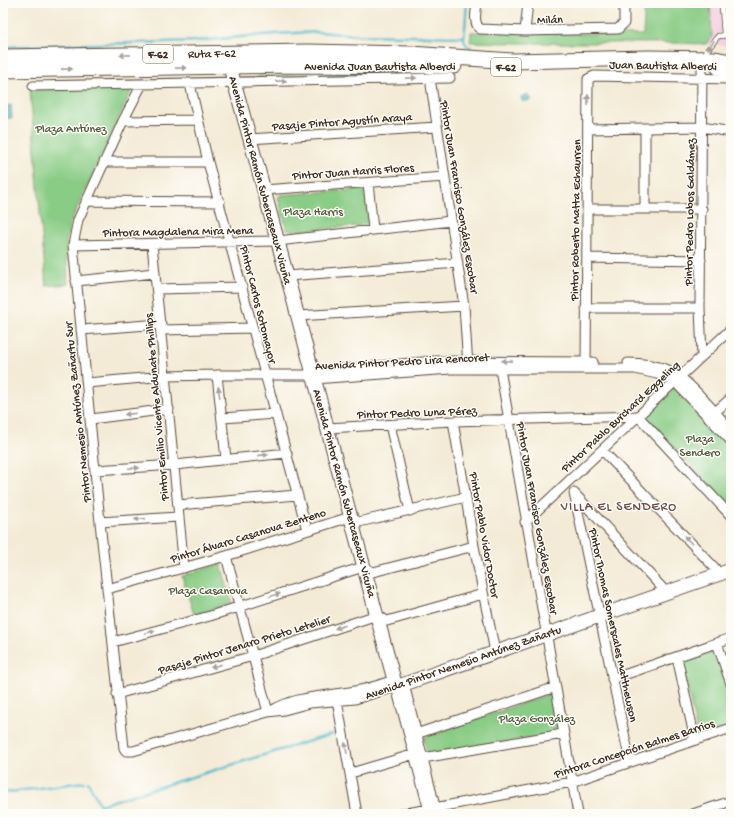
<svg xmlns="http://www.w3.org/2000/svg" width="734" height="817" font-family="'Gochi Hand',sans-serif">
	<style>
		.built { fill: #f3cfdf }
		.green { fill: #89cc85; stroke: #627b52 }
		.water { fill: #4fb8cc; stroke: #457175 }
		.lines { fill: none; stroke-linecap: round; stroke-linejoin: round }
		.stream { stroke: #4fb8cc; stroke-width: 2.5 }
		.lane-casing { stroke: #57473a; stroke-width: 6 }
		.street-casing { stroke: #57473a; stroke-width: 11 }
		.secondary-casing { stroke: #57473a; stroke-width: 15 }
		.primary-casing { stroke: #57473a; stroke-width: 17 }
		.lane { stroke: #fff; stroke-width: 4.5 }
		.street { stroke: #fff; stroke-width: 9 }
		.secondary { stroke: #fff; stroke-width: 13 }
		.primary { stroke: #fff; stroke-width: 15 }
		.oneway { fill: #a79f9a }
		.labels { text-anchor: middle; stroke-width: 3; stroke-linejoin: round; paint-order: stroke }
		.shield { fill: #fdfcf7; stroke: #75695f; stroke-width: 1 }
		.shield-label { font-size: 11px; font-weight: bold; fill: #3b2a1e }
		.street-label { font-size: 12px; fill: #3b2a1e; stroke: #fdfcf7 }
		.park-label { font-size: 12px; fill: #525b3d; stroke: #fdfcf7 }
		.neighbourhood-label { font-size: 13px; letter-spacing: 1px; fill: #6e4f4f; stroke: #fdfcf7 }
	</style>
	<rect width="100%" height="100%" fill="#fdfcf7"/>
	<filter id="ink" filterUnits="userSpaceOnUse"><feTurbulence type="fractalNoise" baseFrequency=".025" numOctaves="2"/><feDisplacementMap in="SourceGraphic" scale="8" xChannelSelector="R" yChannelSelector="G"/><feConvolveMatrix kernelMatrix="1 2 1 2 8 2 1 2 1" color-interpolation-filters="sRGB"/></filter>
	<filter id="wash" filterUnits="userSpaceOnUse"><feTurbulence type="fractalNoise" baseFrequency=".012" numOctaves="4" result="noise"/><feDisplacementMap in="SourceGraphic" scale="16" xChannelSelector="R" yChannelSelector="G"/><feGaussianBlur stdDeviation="0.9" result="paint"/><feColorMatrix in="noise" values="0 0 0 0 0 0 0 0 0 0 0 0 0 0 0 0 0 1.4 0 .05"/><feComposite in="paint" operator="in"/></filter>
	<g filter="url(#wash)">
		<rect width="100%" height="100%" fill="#f4ebd6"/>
		<path class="built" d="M710,3H731V46L706,44L712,37Z"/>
		<path class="green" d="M645,3H710L712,37L706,44C627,41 549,45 470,42L471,32L643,35Z
			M411,73L417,75L256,78L259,76L275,75Z
			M133,87L71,221L66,242L68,284L46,286L30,90Z
			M362,189L366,192L368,221L366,224L356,226L292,231L287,230L278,197L280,195Z
			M674,388L731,448V508L645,416Z
			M221,564L232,604L194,615L182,576Z
			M715,651L731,695V726L698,738L682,663Z
			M552,693L559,733L428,755L423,738Z"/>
		<path class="water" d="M527,94L532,99L530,101H522L521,97Z
			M11,105L12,118H5L3,106Z"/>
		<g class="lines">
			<path class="stream" d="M467,3L464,40L467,46L471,47
				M3,47L196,41L274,34L316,32L359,35L464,37
				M88,782L100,805L333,734
				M3,793L84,782"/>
		</g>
	</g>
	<g filter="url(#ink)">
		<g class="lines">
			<defs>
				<path id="lane" d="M724,35L722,7L731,6
					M703,56L718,36L731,35"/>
				<path id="street" d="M477,3C476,12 473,23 480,29L525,31L618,29L624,23V3
					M525,31L528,3
					M430,78L464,306L468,366
					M142,84L123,121L78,220L73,245L100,522L124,748L126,751H133L268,712L284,710L310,703L355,699L396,687L430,814
					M190,84L208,162L307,530
					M33,86L450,78
					M123,121L198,120
					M645,128V209
					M588,129L702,127L731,132
					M249,139L437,127
					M104,162H208
					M368,183L373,229
					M263,190L445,177
					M86,201L220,202
					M587,209H702
					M152,244L184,568
					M73,245L278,241L451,221
					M587,258L701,260
					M287,276L458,263
					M76,281L155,273
					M157,289L242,287
					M586,308H700
					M297,316L464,306
					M81,330L161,324
					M161,330L253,328
					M702,356L700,308L702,68
					M628,363C641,363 655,365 668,370C688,378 715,413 731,430
					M586,368L588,79L594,76L731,79
					M500,369L578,814
					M309,374L312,372L434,361L593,362
					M217,375L226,459
					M87,383L165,376L217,375H307L314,379L451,369H635L657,374L675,382L731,441
					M714,413L731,398
					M223,418L276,414
					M91,419L169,409
					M453,421L474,546L495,652
					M390,425L410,511
					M327,428L453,421L638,416L731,516
					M602,450L715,568
					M95,470L175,465L287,453
					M574,493L630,762
					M575,494L666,592
					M178,505L297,495
					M100,522L178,517
					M525,522L731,329
					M226,556L268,712
					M107,589L226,556L350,517L359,522L466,497
					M113,642L210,616L363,567L373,572L474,546
					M717,643L731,684
					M677,657L695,740
					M612,679L731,638
					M404,684L437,814
					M117,694L253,656L377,615L387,621L483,594
					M337,700L357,814
					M271,711C297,695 326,697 355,691C369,689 382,684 394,680
					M410,736L556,687
					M351,773L415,754L423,758L563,734
					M402,814L572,782L731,728
					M693,814L731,801"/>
				<path id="secondary" d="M233,57L230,67L234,82C291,283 341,485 396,687L731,570
					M718,68L731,69"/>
				<path id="primary" d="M3,57L307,52L411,54L512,61L649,58L715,59L731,62
					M3,70L293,65L454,66"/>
			</defs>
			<use href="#lane" class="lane-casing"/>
			<use href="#street" class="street-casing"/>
			<use href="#secondary" class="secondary-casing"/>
			<use href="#primary" class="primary-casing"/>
			<use href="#lane" class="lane"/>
			<use href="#street" class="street"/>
			<use href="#secondary" class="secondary"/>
			<use href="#primary" class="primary"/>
		</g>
		<defs><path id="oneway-solid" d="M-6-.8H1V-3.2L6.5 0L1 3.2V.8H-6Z"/></defs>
		<g class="oneway">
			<use href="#oneway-solid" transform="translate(711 45) rotate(126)"/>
			<use href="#oneway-solid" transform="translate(125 55) rotate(179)"/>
			<use href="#oneway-solid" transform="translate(181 68) rotate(-1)"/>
			<use href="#oneway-solid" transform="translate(67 69) rotate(-1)"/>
			<use href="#oneway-solid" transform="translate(411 78) rotate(-1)"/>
			<use href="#oneway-solid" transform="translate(281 81) rotate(-1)"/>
			<use href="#oneway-solid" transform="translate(588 100) rotate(-91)"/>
			<use href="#oneway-solid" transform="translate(507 361) rotate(-179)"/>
			<use href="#oneway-solid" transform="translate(219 392) rotate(-98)"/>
			<use href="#oneway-solid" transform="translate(130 414) rotate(173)"/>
			<use href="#oneway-solid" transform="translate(263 455) rotate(-6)"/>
			<use href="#oneway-solid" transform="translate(134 468) rotate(-3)"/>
			<use href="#oneway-solid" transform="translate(140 519) rotate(176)"/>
			<use href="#oneway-solid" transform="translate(688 540) rotate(-134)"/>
			<use href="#oneway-solid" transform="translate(275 595) rotate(-18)"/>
			<use href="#oneway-solid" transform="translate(340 627) rotate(162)"/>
			<use href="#oneway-solid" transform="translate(150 632) rotate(-15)"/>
			<use href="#oneway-solid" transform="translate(216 666) rotate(164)"/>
			<use href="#oneway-solid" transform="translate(346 748) rotate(-100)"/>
		</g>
	</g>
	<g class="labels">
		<g class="shield">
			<rect x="143" y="45" width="30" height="18" rx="3"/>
			<rect x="491" y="58" width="30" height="18" rx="3"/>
		</g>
		<g class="shield-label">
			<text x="158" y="58">F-62</text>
			<text x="506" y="71">F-62</text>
		</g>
		<g class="street-label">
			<text transform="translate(550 19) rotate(-1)" y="4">Milán</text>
			<text transform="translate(212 53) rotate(-1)" y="4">Ruta F-62</text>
			<text transform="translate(663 65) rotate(1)" y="4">Juan Bautista Alberdi</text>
			<text x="380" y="70">Avenida Juan Bautista Alberdi</text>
			<text transform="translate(342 121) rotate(-4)" y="4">Pasaje Pintor Agustín Araya</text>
			<text transform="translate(353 171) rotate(-4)" y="4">Pintor Juan Harris Flores</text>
			<text transform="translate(261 180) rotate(75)" y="4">Avenida Pintor Ramón Subercaseaux Vicuña</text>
			<text transform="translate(460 197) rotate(81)" y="4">Pintor Juan Francisco González Escobar</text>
			<text transform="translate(689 212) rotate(-89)" y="4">Pintor Pedro Lobos Galdámez</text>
			<text transform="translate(575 220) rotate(-89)" y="4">Pintor Roberto Matta Echaurren</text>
			<text transform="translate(178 231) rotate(-1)" y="4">Pintora Magdalena Mira Mena</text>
			<text transform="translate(259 304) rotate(76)" y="4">Pintor Carlos Sotomayor</text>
			<text transform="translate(402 361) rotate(-3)" y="4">Avenida Pintor Pedro Lira Rencoret</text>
			<text transform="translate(156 407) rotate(-95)" y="4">Pintor Emilio Vicente Aldunate Phillips</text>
			<text transform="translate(77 412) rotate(-96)" y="4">Pintor Nemesio Antúnez Zañartu Sur</text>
			<text transform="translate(417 412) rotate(-2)" y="4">Pintor Pedro Luna Pérez</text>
			<text transform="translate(620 416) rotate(-43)" y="4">Pintor Pablo Burchard Eggeling</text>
			<text transform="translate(345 493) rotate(75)" y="4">Avenida Pintor Ramón Subercaseaux Vicuña</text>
			<text transform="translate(538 518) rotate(80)" y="4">Pintor Juan Francisco González Escobar</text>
			<text transform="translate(248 535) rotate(-17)" y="4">Pintor Álvaro Casanova Zenteno</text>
			<text transform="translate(485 535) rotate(80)" y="4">Pintor Pablo Vidor Doctor</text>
			<text transform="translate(614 625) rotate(78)" y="4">Pintor Thomas Somerscales Matthewson</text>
			<text transform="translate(244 644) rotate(-17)" y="4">Pasaje Pintor Jenaro Prieto Letelier</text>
			<text transform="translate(463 662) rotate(-19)" y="4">Avenida Pintor Nemesio Antúnez Zañartu</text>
			<text transform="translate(634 748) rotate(-18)" y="4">Pintora Concepción Balmes Barrios</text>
		</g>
		<g class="park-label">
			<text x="71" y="132">Plaza Antúnez</text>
			<text x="313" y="215">Plaza Harris</text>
			<text x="700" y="442">Plaza<tspan x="700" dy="14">Sendero</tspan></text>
			<text x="208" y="594">Plaza Casanova</text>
			<text x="537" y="722">Plaza González</text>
		</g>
		<g class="neighbourhood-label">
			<text x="619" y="510">VILLA EL SENDERO</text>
		</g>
	</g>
	<rect width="734" height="817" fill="none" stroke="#fdfcf7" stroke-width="16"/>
</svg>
